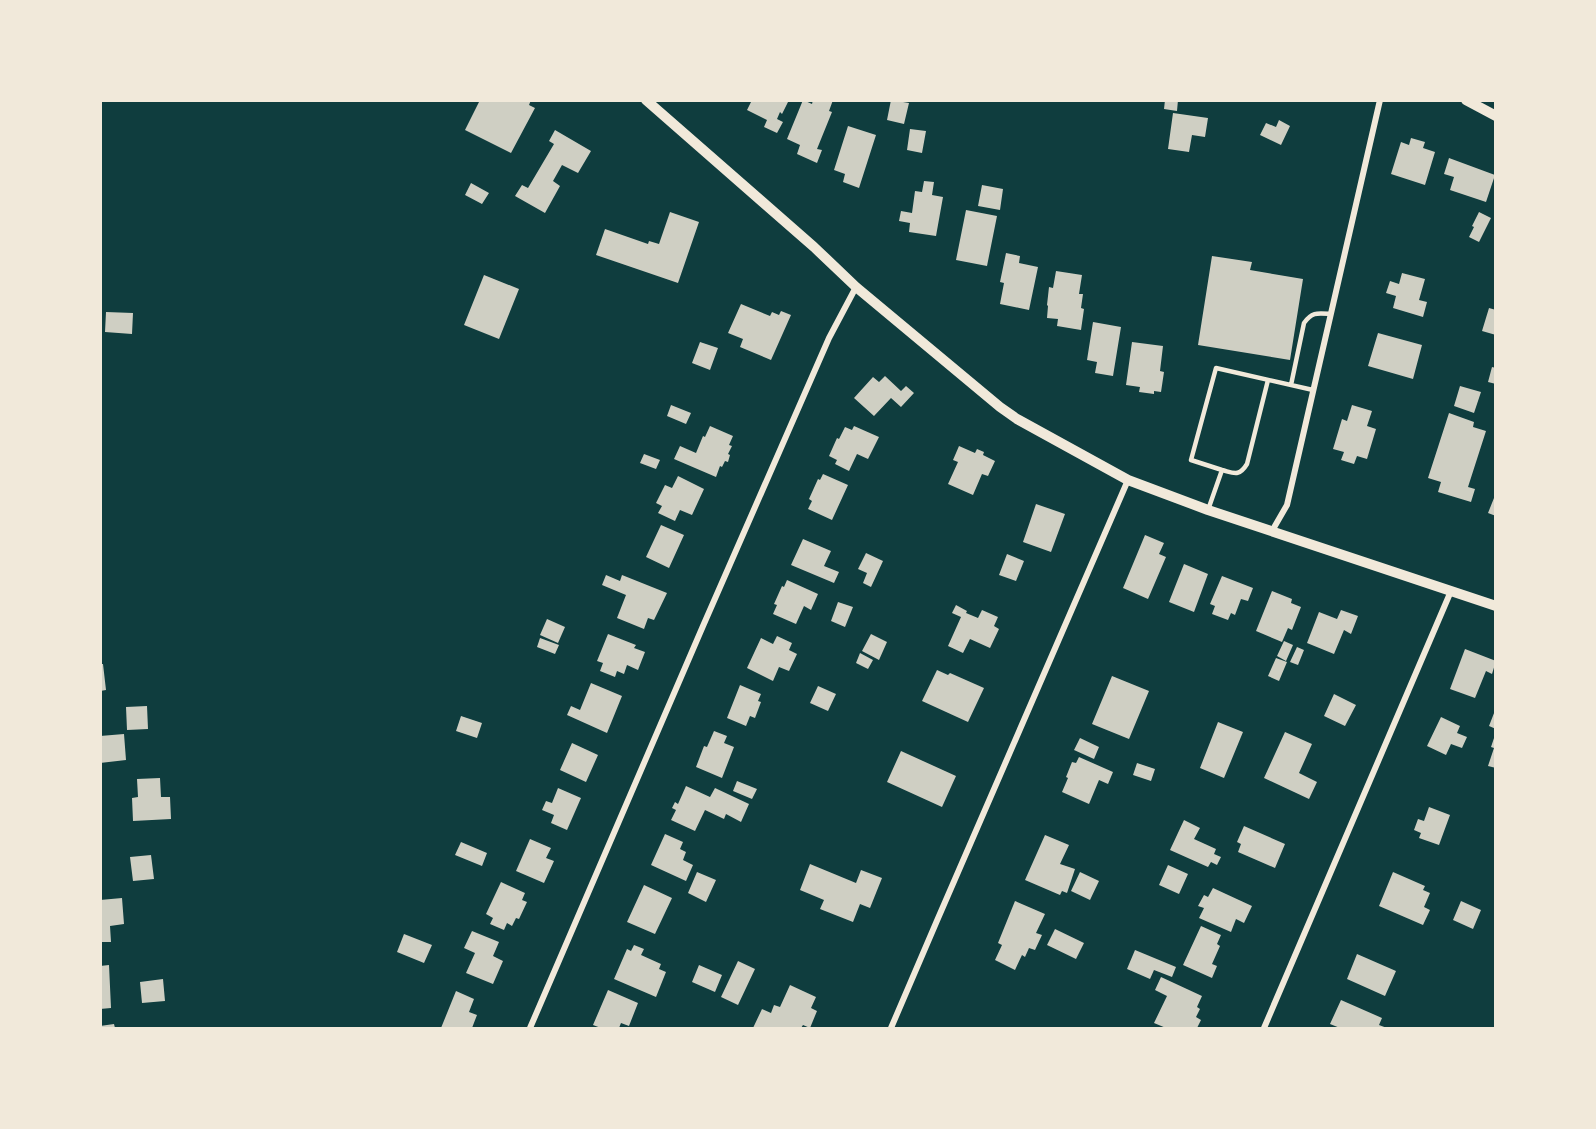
<svg xmlns="http://www.w3.org/2000/svg" width="1596" height="1129" font-family="'Crimson Pro',serif">
	<style>
		.building { fill: #cfcfc3 }
		.lines { fill: none; stroke-linecap: round; stroke-linejoin: round }
		.service { stroke: #f1e9da; stroke-width: 4.5 }
		.minor { stroke: #f1e9da; stroke-width: 6 }
		.tertiary { stroke: #f1e9da; stroke-width: 10 }
	</style>
	<rect width="100%" height="100%" fill="#0f3d3e"/>
	<path class="building" d="M480,100H531L529,105L535,108L511,153L465,130Z
		M752,100L788,102L782,114L780,112L777,119L783,122L777,133L764,127L767,120L747,110Z
		M803,100L812,104L813,100H833L829,111L832,112L817,149L822,150L817,163L797,154L800,145L787,139Z
		M891,100L909,103L904,124L887,120Z
		M1165,100H1178L1177,111L1164,109Z
		M1173,113L1208,118L1205,137L1192,135L1189,152L1168,149Z
		M1279,120L1290,126L1281,145L1260,135L1266,123L1276,127Z
		M848,126L876,135L859,188L843,182L845,174L834,170Z
		M910,129L926,131L922,153L907,150Z
		M555,130L591,151L578,173L562,165L553,181L560,186L545,213L515,196L522,185L528,188L554,144L549,141Z
		M1411,138L1425,142L1423,148L1435,152L1425,185L1391,174L1401,142L1409,145Z
		M1449,158L1495,175L1486,202L1450,190L1454,177L1444,174Z
		M924,181L934,182L932,195L943,197L936,236L909,232L910,223L899,221L901,211L912,213L915,191L922,192Z
		M471,183L489,193L482,204L465,195Z
		M982,185L1003,189L1000,210L978,206Z
		M966,210L997,216L987,266L956,260Z
		M670,212L699,222L678,283L596,255L605,229L648,244L649,241L659,244Z
		M1479,212L1491,218L1479,242L1469,237L1474,227L1472,226Z
		M1006,253L1020,256L1019,263L1038,267L1029,310L1000,304L1004,283L1000,282Z
		M1212,256L1252,262L1250,270L1303,279L1290,360L1198,345Z
		M1056,271L1082,275L1079,294H1083L1081,308L1084,309L1081,330L1057,326L1058,319L1047,318L1048,306L1047,305L1049,287L1053,288Z
		M1402,273L1425,279L1419,300L1427,302L1423,317L1393,308L1396,296L1386,293L1390,281L1399,284Z
		M484,275L519,289L499,339L464,325Z
		M741,304L770,316L772,312L779,315L781,311L791,315L771,360L740,347L743,339L728,333Z
		M1489,308L1496,310V335L1482,331Z
		M106,312L133,313L132,334L105,332Z
		M1093,322L1121,327L1113,376L1095,373L1097,362L1087,360Z
		M1378,333L1422,345L1413,379L1368,366Z
		M700,342L718,348L710,370L692,363Z
		M1132,342L1163,346L1160,371L1164,372L1161,392L1154,391V394L1139,392L1140,387L1126,385Z
		M1492,367L1496,368V384L1488,382Z
		M885,376L901,391L906,386L914,393L901,407L891,398L874,416L854,398L873,377L879,382Z
		M1460,386L1481,392L1474,413L1454,406Z
		M671,405L691,413L686,424L667,416Z
		M1352,405L1372,411L1367,426L1376,429L1367,459L1357,456L1354,464L1341,460L1344,452L1333,449L1342,419L1347,421Z
		M1449,413L1474,422L1473,427L1486,431L1468,487L1475,489L1471,502L1438,492L1441,482L1428,478Z
		M710,426L733,436L729,445L732,446L728,454L730,455L728,462L725,461L722,467L720,466L716,477L674,459L680,446L696,453L703,436L705,437Z
		M854,426L879,437L868,459L857,454L849,471L835,464L837,460L829,456L837,438L839,439L845,427L852,430Z
		M959,446L975,453L977,449L984,452L983,455L995,461L988,476L982,474L973,495L948,484L958,462L953,460Z
		M644,454L660,460L656,469L640,463Z
		M823,474L848,485L832,520L808,509L812,501L809,499L818,479L820,480Z
		M678,476L704,489L692,515L680,510L675,521L658,513L662,506L656,503L665,485L672,488Z
		M1496,493V516L1488,513Z
		M1036,504L1065,514L1051,552L1023,542Z
		M661,525L684,535L669,568L646,557Z
		M1145,535L1164,543L1159,554L1166,557L1148,599L1123,588Z
		M803,539L831,551L824,566L839,572L834,583L791,565Z
		M866,553L883,561L871,587L863,583L867,573L858,569Z
		M1007,554L1024,561L1016,581L999,575Z
		M1184,564L1208,574L1194,612L1169,602Z
		M606,575L620,581L622,575L667,593L654,620L648,618L644,629L617,618L626,595L602,585Z
		M1222,576L1253,588L1248,601L1241,599L1235,615L1231,613L1228,620L1212,614L1215,606L1210,604Z
		M787,580L818,594L811,610L804,606L796,624L773,614L777,605L774,604L782,586L784,587Z
		M1272,591L1292,599L1291,603L1301,607L1292,630L1288,628L1282,642L1256,631Z
		M838,602L853,607L845,627L831,621Z
		M956,605L967,611L966,613L978,618L982,610L998,617L994,626L999,629L990,648L970,639L963,653L948,646L961,617L952,613Z
		M1341,610L1358,616L1351,634L1344,630L1334,654L1307,643L1319,612L1337,619Z
		M547,619L565,627L558,643L540,635Z
		M608,634L636,645L634,648L645,652L638,670L627,665L624,674L617,671L615,677L600,671L603,663L597,661Z
		M871,634L887,642L879,660L862,651Z
		M777,636L792,643L789,650L797,654L789,671L779,667L773,681L747,668L761,638L773,644Z
		M540,638L559,645L555,654L537,647Z
		M1284,641L1293,645L1286,661L1277,656Z
		M1297,647L1304,650L1298,665L1290,662Z
		M1465,649L1496,661L1492,674L1486,671L1475,698L1450,689Z
		M860,653L873,660L868,669L856,663Z
		M1276,658L1287,662L1279,681L1268,676Z
		M100,664H103L106,690L100,691Z
		M937,670L948,675L950,673L984,688L968,722L922,701Z
		M1112,676L1149,691L1129,739L1092,724Z
		M591,683L622,696L607,733L567,715L571,706L580,710Z
		M740,685L761,694L758,701L761,702L755,718L750,716L746,726L727,718Z
		M818,686L836,694L828,711L810,703Z
		M1334,694L1356,705L1345,726L1324,716Z
		M147,706L148,729L127,730L126,707Z
		M1496,708V729L1489,726Z
		M461,716L482,723L477,738L456,731Z
		M1441,717L1460,726L1457,733L1467,737L1462,748L1451,744L1446,755L1427,746Z
		M1218,722L1243,732L1224,778L1200,768Z
		M714,731L727,736L724,743L734,747L722,778L696,767L704,746L707,747Z
		M1285,732L1312,744L1299,773L1317,782L1309,799L1264,778Z
		M124,734L126,760L100,763V736Z
		M1495,735H1496V768L1488,766L1494,748L1491,747Z
		M1080,738L1099,747L1094,759L1074,750Z
		M572,743L598,755L586,782L560,770Z
		M901,751L956,776L942,807L887,782Z
		M1079,757L1113,772L1108,784L1099,780L1089,804L1062,792L1068,778L1066,777L1072,762L1076,763Z
		M1137,763L1155,769L1151,781L1133,775Z
		M160,778L161,797H170L171,819L133,821L132,798L138,797L137,779Z
		M737,781L757,789L752,799L733,791Z
		M686,786L710,797L715,788L749,804L741,822L726,814L724,819L705,810L695,831L671,820L676,810L672,808L675,802L678,804Z
		M558,788L581,798L567,830L551,823L554,815L542,810L546,801L552,803Z
		M1429,807L1450,815L1439,845L1419,838L1421,833L1414,830L1418,819L1424,821Z
		M1184,820L1200,828L1194,839L1216,849L1214,854L1221,857L1217,865L1211,862L1208,867L1170,850Z
		M1244,826L1285,844L1275,868L1238,852L1241,844L1237,842Z
		M665,834L683,842L680,849L686,852L683,860L693,865L686,881L651,865Z
		M1045,835L1069,845L1060,864L1075,869L1067,893L1062,891L1060,895L1025,880Z
		M530,839L551,848L546,858L554,861L544,883L516,871Z
		M461,842L487,853L482,866L455,855Z
		M151,855L154,879L133,881L130,857Z
		M810,864L856,883L861,870L882,878L870,908L860,904L853,922L820,909L824,900L800,890Z
		M1168,865L1188,874L1179,894L1159,885Z
		M697,872L716,880L706,902L688,893Z
		M1080,872L1099,881L1090,900L1071,891Z
		M1393,872L1425,886L1423,890L1430,893L1424,907L1430,910L1423,925L1379,906Z
		M501,882L525,893L522,900L527,902L519,919L516,918L512,926L507,923L504,930L490,924L493,918L486,914Z
		M644,885L672,898L655,934L627,922Z
		M1213,888L1252,906L1244,923L1236,919L1231,932L1199,918L1204,908L1198,906L1204,895L1208,897Z
		M122,898L124,924L110,926L111,942H100V900Z
		M1015,901L1045,914L1036,933L1042,935L1035,950L1029,948L1025,957L1022,955L1015,970L995,960L1002,945L998,943Z
		M1461,901L1481,910L1473,929L1453,920Z
		M1201,926L1221,935L1217,944L1220,946L1212,964L1217,966L1212,978L1183,965Z
		M1055,929L1084,943L1076,959L1047,945Z
		M472,931L499,942L493,956L503,961L493,984L466,973L475,953L464,948Z
		M404,934L432,945L424,963L397,952Z
		M634,945L644,949L641,955L661,964L659,969L666,972L656,997L614,979L627,949L631,951Z
		M1135,950L1176,967L1172,977L1154,970L1150,979L1127,969Z
		M1357,954L1396,971L1385,996L1347,979Z
		M738,961L755,969L738,1005L721,997Z
		M109,965L111,1008L100,1009V966Z
		M699,965L722,975L715,992L692,982Z
		M1161,977L1202,996L1197,1007L1200,1009L1196,1017L1201,1020L1197,1028H1166L1154,1023L1167,996L1155,990Z
		M163,979L165,1001L142,1003L140,982Z
		M790,985L816,997L811,1008L817,1011L810,1028L803,1025L801,1028H753L762,1009L771,1013L774,1005L780,1007Z
		M608,990L638,1003L629,1026L621,1023L619,1028H601L593,1025Z
		M456,991L474,999L469,1012L477,1015L472,1028H441Z
		M1341,1000L1382,1018L1379,1025L1387,1028H1340L1330,1024Z
		M114,1024L115,1028H100V1026Z"/>
	<g class="lines">
		<path class="service" d="M1291,385L1304,323C1312,312 1317,313 1330,314
			M1222,470C1234,473 1239,477 1247,464L1268,380
			M1208,510L1222,470L1191,460L1216,368L1313,390"/>
		<path class="minor" d="M1272,531L1287,505L1380,100
			M530,1028L703,626L829,338L856,287
			M891,1028C969,845 1049,663 1128,480
			M1264,1028L1451,591"/>
		<path class="tertiary" d="M646,100L814,247L856,287L1000,407L1017,419L1128,480L1208,510L1496,606
			M1466,100L1496,116"/>
	</g>
	<rect width="1596" height="1129" fill="none" stroke="#f1e9da" stroke-width="204"/>
</svg>
